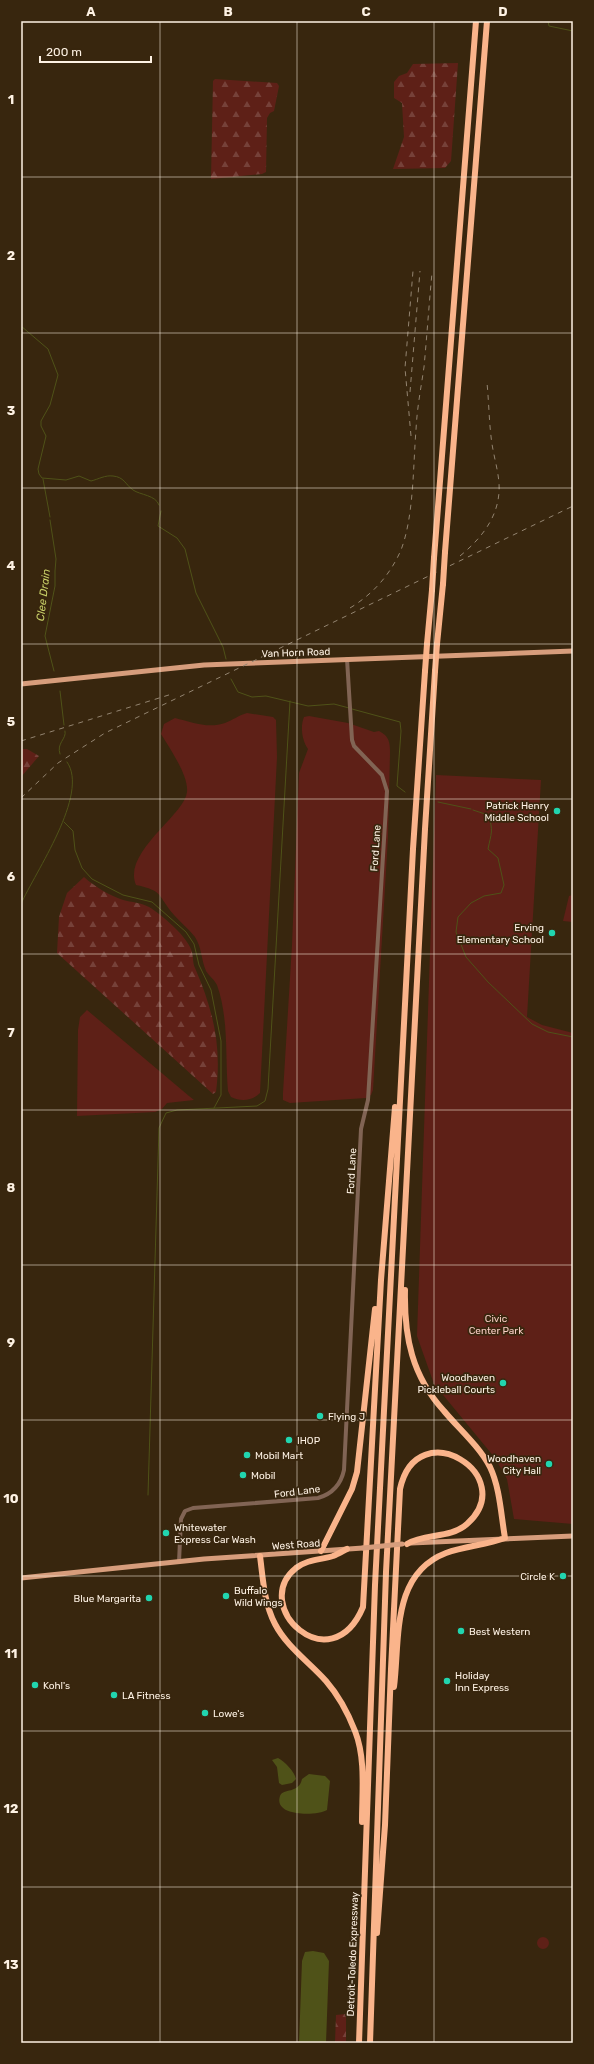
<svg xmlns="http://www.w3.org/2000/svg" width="594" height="2064" font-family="Rubik,sans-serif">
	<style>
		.green { fill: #5e2017 }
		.forest { fill: url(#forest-firs) }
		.water { fill: #4f5218 }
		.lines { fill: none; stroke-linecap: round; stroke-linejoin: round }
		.stream { stroke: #4f5218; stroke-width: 1 }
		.minor { stroke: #816454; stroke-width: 4 }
		.major { stroke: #d79d7c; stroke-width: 5 }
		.highway { stroke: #fab48b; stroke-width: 6 }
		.rail { stroke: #938470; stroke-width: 1; stroke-dasharray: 5 5; stroke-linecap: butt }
		.major-bridge { stroke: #d79d7c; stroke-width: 5 }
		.highway-bridge { stroke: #fab48b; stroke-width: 6 }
		.grid { fill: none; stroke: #fef2e4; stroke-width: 1; stroke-opacity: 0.55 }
		.poi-dot { fill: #21d5af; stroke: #38260e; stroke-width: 1.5 }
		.labels { text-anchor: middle; stroke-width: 3.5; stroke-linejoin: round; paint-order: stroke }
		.street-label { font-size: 10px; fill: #fef2e4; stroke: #38260e }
		.poi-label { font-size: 10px; fill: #fef2e4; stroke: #38260e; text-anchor: start }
		.park-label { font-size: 10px; fill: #f9cdc5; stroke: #38260e }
		.water-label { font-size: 11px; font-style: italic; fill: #c9d068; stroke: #38260e }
		.neatline { fill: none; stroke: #fef2e4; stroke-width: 1.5 }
		.grid-label { font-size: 13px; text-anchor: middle; font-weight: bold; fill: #fef2e4 }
	</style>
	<defs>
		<pattern id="forest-firs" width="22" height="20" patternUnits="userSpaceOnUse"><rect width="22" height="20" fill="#5e2017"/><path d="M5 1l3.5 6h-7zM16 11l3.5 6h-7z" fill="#764139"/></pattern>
	</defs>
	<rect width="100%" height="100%" fill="#38260e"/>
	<path class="green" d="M247,713L273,717L276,720L277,757L260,1093C252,1101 241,1102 231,1097L228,1091C225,1056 229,1019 217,985C214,979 209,976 206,971C201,959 202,948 195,937C189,929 180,922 174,915C157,895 164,891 136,885C122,852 185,815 187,792C189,776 169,747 161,734L164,724L175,718C191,722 208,729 225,723C233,720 239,715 247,713Z
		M309,716L348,723L374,732L379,731C389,736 390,742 390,753L388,837L373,1090L371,1095L366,1098L290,1103L283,1100V1093L292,945L299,773L308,749C302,740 300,727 304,717Z
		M436,775L541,780L527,1017L542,1025L573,1033V1524L514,1519L507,1479L495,1458L434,1384L417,1336Z
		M573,895V922L563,921L569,896Z
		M87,1010L189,1096L194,1100L167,1103L162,1109L155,1112L77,1116L78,1030L80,1017Z
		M537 1943a6 6 0 1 1 12 0a6 6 0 1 1-12 0Z"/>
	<path class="forest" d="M458,63L451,161L445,168L393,169L404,137L402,103L394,98V82L399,76L407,73L413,64Z
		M215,79L277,83L279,86L274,111L270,113L267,118L266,172L262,174L211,179L213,81Z
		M21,749H27L39,756L21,777Z
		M84,877C95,887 109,895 123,900C131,902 142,903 149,907C162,915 184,934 190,947C194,954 192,962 195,968C213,1010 222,1046 216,1092L213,1094L57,953L59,917L67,893Z
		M346,2014V2043H335L336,2015Z"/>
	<path class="water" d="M278,1758C284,1761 295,1772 296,1779L292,1783L282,1785L279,1783L277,1767L272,1760Z
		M309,1774L325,1776L330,1781L327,1810C317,1816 273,1817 280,1796C283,1788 299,1794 302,1779Z
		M313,1951L324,1953L329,1961L326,2043H299L302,1961L305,1952Z"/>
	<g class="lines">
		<path class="stream" d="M548,21L549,26L573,31
			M21,326L48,349L58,375L50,405L41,421V426L46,436L38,469L39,474L42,478L66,480L79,476L91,481C99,479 105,475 113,476C124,477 125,484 133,490C140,495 156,495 159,505
			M43,479L50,517
			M161,511L158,526L177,538L185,549L196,593L223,647L226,659
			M50,520L56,559L55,571V586L45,636L54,671
			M231,679L238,692L252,697L266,696L308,706L334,704L349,708
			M60,691L64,725
			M352,709L400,722L401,731L397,786L405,792
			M60,754C56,743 67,739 65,731
			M438,802L471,809
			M473,810L488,815C494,830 491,834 488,849L498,858L504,885L501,893L484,896L471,903L458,917L456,932L466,957L488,982L532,1024L548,1032L573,1037
			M64,822L73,831L75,850L82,868L92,879L123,895L152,902L186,932L194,944L199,965L211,990L221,1041V1095L214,1108
			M21,904C35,872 90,794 67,762
			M148,1495L159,1128L166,1113L177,1110L257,1106L265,1101L268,1089L290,701"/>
		<path class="minor" d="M179,1562L181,1519L185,1511L193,1508L318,1498C332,1494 341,1484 344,1470L361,1129L368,1100L387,791L382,775L354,746L352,740L347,659"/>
		<path class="major" d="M21,684L204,665L573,651
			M411,1543L573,1536
			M21,1578L204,1559L363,1548"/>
		<path class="highway" d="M445,552L487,21
			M434,558L476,21
			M427,644L432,590
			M437,644L443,584
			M347,1549C343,1551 338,1554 333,1556C320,1560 308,1559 296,1568C249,1606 331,1683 363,1607L381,1280L395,1107
			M321,1551L352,1489L357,1472L375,1309
			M260,1556C263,1579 264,1603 275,1624C287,1647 309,1662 326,1681C339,1696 348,1713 355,1731C366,1759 362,1792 362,1822
			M394,1687C400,1639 391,1574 446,1553C465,1546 486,1545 505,1538C501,1515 500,1488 490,1467C479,1446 459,1429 444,1411C412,1376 404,1337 405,1290
			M377,1933L385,1825L391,1669L400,1489C417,1411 521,1476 467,1524C450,1539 425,1533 407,1544
			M359,2043L375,1585L413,849L425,671
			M370,2043L386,1572L425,829L435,671"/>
		<path class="rail" d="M410,392L420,271
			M411,436L405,368L413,271
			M460,556C483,537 501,514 499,483C498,470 494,457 492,444C489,424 489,403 487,383
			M350,608C373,594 390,575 401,550C414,516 413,466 416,430C417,408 421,388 424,367C427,335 429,304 432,273
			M21,741L172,694
			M21,798L58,763L105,733L573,506"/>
		<path class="major-bridge" d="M363,1548L402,1544"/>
		<path class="highway-bridge" d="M443,584L445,552
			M432,590L434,558
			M425,671L427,644
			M435,671L437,644"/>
	</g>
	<path class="grid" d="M160,21V2043M297,21V2043M434,21V2043M21,177H573M21,333H573M21,488H573M21,644H573M21,799H573M21,954H573M21,1110H573M21,1265H573M21,1420H573M21,1576H573M21,1731H573M21,1887H573"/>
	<g class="poi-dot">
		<circle cx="557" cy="811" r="4"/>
		<circle cx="552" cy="933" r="4"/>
		<circle cx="503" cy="1383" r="4"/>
		<circle cx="320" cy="1416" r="4"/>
		<circle cx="289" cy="1440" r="4"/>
		<circle cx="247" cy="1455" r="4"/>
		<circle cx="549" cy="1464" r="4"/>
		<circle cx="243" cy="1475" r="4"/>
		<circle cx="166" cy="1533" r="4"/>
		<circle cx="563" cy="1576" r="4"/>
		<circle cx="226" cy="1596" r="4"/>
		<circle cx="149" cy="1598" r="4"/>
		<circle cx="461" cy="1631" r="4"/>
		<circle cx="447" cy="1681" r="4"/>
		<circle cx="35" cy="1685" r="4"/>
		<circle cx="114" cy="1695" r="4"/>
		<circle cx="205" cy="1713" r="4"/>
	</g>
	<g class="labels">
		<g class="street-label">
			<text transform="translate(296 652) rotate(-2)" y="4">Van Horn Road</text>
			<text transform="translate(375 848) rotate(-86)" y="4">Ford Lane</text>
			<text transform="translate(351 1171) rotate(-87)" y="4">Ford Lane</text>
			<text transform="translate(297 1491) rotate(-7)" y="4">Ford Lane</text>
			<text transform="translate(296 1544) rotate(-4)" y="4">West Road</text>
			<text transform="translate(352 1954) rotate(-88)" y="4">Detroit-Toledo Expressway</text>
		</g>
		<g class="poi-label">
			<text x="549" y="809" text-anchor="end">Patrick Henry<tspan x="549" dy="12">Middle School</tspan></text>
			<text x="544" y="931" text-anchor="end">Erving<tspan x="544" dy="12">Elementary School</tspan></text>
			<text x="495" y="1381" text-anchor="end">Woodhaven<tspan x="495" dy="12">Pickleball Courts</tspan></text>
			<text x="328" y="1420">Flying J</text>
			<text x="297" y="1444">IHOP</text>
			<text x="255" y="1459">Mobil Mart</text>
			<text x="541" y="1462" text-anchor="end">Woodhaven<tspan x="541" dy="12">City Hall</tspan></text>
			<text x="251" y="1479">Mobil</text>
			<text x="174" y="1531">Whitewater<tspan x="174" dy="12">Express Car Wash</tspan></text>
			<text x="555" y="1580" text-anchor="end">Circle K</text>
			<text x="234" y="1594">Buffalo<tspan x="234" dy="12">Wild Wings</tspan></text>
			<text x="141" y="1602" text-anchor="end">Blue Margarita</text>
			<text x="469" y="1635">Best Western</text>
			<text x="455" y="1679">Holiday<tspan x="455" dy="12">Inn Express</tspan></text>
			<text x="43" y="1689">Kohl's</text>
			<text x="122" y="1699">LA Fitness</text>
			<text x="213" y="1717">Lowe's</text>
		</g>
		<g class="park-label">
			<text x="496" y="1322">Civic<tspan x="496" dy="12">Center Park</tspan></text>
		</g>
		<g class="water-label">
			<text transform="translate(43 595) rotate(-83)" y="4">Clee Drain</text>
		</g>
	</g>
	<rect width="594" height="2064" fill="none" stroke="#38260e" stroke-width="44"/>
	<path d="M40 56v6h111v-6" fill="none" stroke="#fef2e4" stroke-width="2"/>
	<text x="46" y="56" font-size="12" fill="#fef2e4" stroke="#38260e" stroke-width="3" paint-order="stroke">200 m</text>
	<rect x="22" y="22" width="550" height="2020" class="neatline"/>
	<g class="grid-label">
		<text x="91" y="16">A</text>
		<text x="228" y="16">B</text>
		<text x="366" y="16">C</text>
		<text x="503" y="16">D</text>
		<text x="11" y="104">1</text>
		<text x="11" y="260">2</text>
		<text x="11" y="415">3</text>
		<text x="11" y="570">4</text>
		<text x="11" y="726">5</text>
		<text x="11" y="881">6</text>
		<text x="11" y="1037">7</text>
		<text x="11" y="1192">8</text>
		<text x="11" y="1347">9</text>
		<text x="11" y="1503">10</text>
		<text x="11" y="1658">11</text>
		<text x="11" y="1813">12</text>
		<text x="11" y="1969">13</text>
	</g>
</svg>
